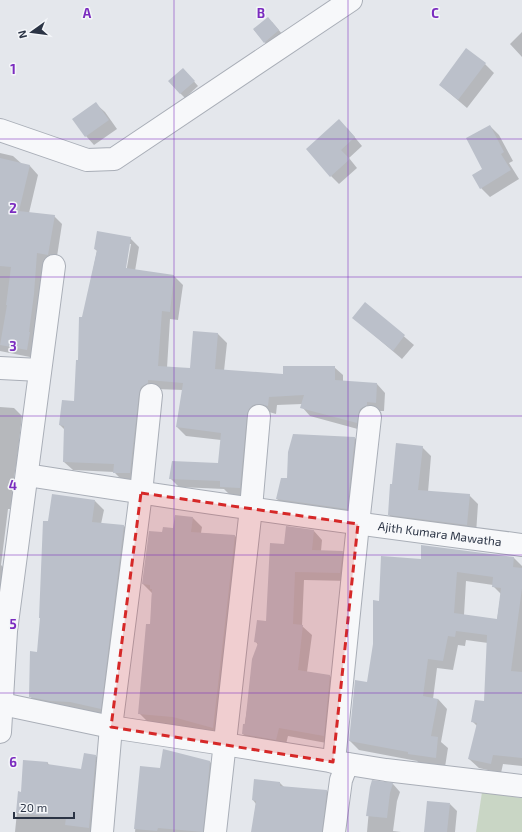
<svg xmlns="http://www.w3.org/2000/svg" width="522" height="832" font-family="'Exo 2',sans-serif">
	<style>
		.green { fill: #c9d6c5 }
		.shadow { fill: #0003; fill-rule: evenodd }
		.building { fill: #bbc0ca; fill-rule: evenodd }
		.lines { fill: none; stroke-linecap: round; stroke-linejoin: round }
		.minor-casing { stroke: #a9aeb7; stroke-width: 24 }
		.minor { stroke: #f7f8fa; stroke-width: 22 }
		.marked { fill: #d62828; fill-opacity: 0.2; stroke: #d62828; stroke-width: 3; stroke-dasharray: 8 5; stroke-linejoin: round }
		.grid { fill: none; stroke: #7b2cbf; stroke-width: 1; stroke-opacity: 0.55 }
		.labels { text-anchor: middle; stroke-width: 3; stroke-linejoin: round; paint-order: stroke }
		.street-label { font-size: 12px; fill: #2b3445; stroke: #f4f6f9 }
		.grid-label { font-size: 13px; text-anchor: middle; font-weight: bold; fill: #7b2cbf; stroke: #f4f6f9; stroke-width: 3; stroke-linejoin: round; paint-order: stroke }
	</style>
	<rect width="100%" height="100%" fill="#e4e7ec"/>
	<path class="green" d="M482,792L522,798V832H476Z"/>
	<path class="shadow" d="M272,22L283,35L269,47L254,30Z
		M522,32V57L510,44Z
		M485,64L494,73L467,108L440,85Z
		M183,69L198,86L185,98L180,93Z
		M96,104L105,112L117,129L94,145L86,136Z
		M490,126L499,135L513,161L509,163L519,179L490,197L481,188Z
		M347,128L362,146L349,158L357,168L339,184L331,176Z
		M0,153L13,156L22,164L30,166L38,175L29,213L54,216L62,224L56,263L35,358L0,351Z
		M130,238L139,247L135,271L174,276L183,285L178,320L170,319L167,368L191,369L194,332L218,334L227,343L224,371L284,375L334,367L343,375V382L377,384L385,393L384,411H376L365,431L310,416L302,407V404L277,405L276,414L269,412L262,413L249,496L230,495L224,489L179,487L170,478L219,464L221,440L186,436L177,427L183,390L156,389L139,482L123,481L114,472L73,470L64,462L65,430L60,425L75,402L83,318L97,251L95,249ZM129,244H131L126,273H124Z
		M365,303L414,345L402,359L354,318Z
		M0,407L14,408L22,416L17,460L12,490L14,492L10,509H8L1,565L4,568L3,585L0,584Z
		M355,438L364,447L356,518L286,508L277,499L282,479H288Z
		M422,447L431,456L428,492L469,495L478,504L476,534L398,524L389,515Z
		M95,501L104,510L101,524L124,526L133,535L109,717L39,706L30,696L38,653L41,619L40,618L44,522H49Z
		M193,518L202,527L201,533L235,536L244,545L222,736L182,726L148,722L139,713L151,625L152,593L143,584L163,533L174,529Z
		M314,531L322,540L321,551L342,552L351,560L349,581L304,580L302,626L312,635L307,672L330,676L338,685L332,744L288,736L285,748L252,742L243,734L258,645L256,642L267,622L285,545Z
		M514,558L522,566V766L503,764L501,773L479,768L469,759L477,726L472,721L485,702L488,643L466,640L465,646L458,645L453,670L437,668L433,699H438L447,709L441,742L448,748L445,767L419,763L417,761L359,750L350,741L368,683L380,602L422,560ZM466,581L493,585V586L501,594L497,620L464,615Z
		M96,756L104,765L97,832H15L19,792L22,793L47,762L50,766L82,770Z
		M210,762L219,770L212,832H135L141,767L161,769Z
		M255,780L280,783L284,787L327,791L335,799L331,832H252L256,804L253,800Z
		M393,784L400,792L397,801L393,831L401,832H367L371,787Z
		M450,804L457,811L455,832H424Z"/>
	<path class="building" d="M268,17L279,30L264,43L253,29Z
		M466,48L486,63L458,100L439,85Z
		M183,68L195,81L180,94L168,81Z
		M96,102L109,120L85,137L72,119Z
		M339,119L355,137L341,150L350,159L330,177L306,149Z
		M490,125L504,152L501,154L511,170L480,189L472,175L482,169L466,138Z
		M0,158L30,165L19,211L55,215L48,255L37,253L34,294L29,332H30L27,350L0,345L7,305H6L11,267L0,266Z
		M97,231L131,237L126,268L174,275L170,312L162,311L158,366L190,368L193,331L218,333L215,369L283,374V366H335V380L377,383L376,403L367,402V405L360,409L357,423L300,408L304,395L269,397L268,406L260,404L253,405L249,409L247,415L240,488L220,487V481L169,479L172,461L218,463L221,433L176,427L183,383L148,380V383L141,387L139,394L130,473H113L114,464L63,462L64,426L59,425L62,400L74,401L76,360H78L79,317H82L97,250L94,249Z
		M365,302L405,335L393,351L352,318Z
		M293,434L355,437L347,509L276,499L281,478H287L288,452Z
		M396,443L423,446L418,490L470,494L467,525L388,515L390,484H392Z
		M52,494L95,500L92,522L124,525L101,709L70,702L50,701L29,697L30,651L37,652L40,618H39L43,521H48Z
		M175,515L193,517L191,532L235,535L213,728L173,717L138,714L146,624H150L152,589H150V585L142,584L149,531L162,532L163,527L173,528Z
		M286,526L314,530L312,550L343,551L340,573L295,572L293,624L303,625L298,670L330,675L324,736L279,728L276,740L242,734L243,724H245L252,659L258,643L254,642L257,620L266,621L270,543L284,544Z
		M421,545L514,557L513,567L522,568V588L511,671L522,672V758L493,755L491,764L468,759L477,723L471,722L475,700L484,701L487,635L456,631L455,637L448,636L443,661L428,659L423,696L438,699L431,736L438,737L436,758L408,754V752L349,741L355,680L367,682L373,644V600L379,601L381,556L421,559ZM457,572L493,577L492,587L501,588L497,619L454,613Z
		M163,749L210,761L203,832L158,828L157,831L134,829L140,766L160,768Z
		M84,753L96,755L89,828L65,825L66,818L16,813L18,791L21,792L23,760L48,762L47,764L81,769Z
		M254,779L280,782V786L327,790L322,832H251L256,801L252,800Z
		M372,780L393,783L390,793L387,818L366,816L370,787Z
		M427,801L450,803L447,832H424Z"/>
	<g class="lines">
		<defs>
			<g id="minor">
				<path d="M0,130L87,160L114,159L351,0"/>
				<path d="M0,368L40,370"/>
				<path id="s1" d="M27,475C192,501 357,524 522,545"/>
				<path d="M2,704L111,727L224,744L386,770L522,786"/>
				<path d="M0,732L6,631L54,266"/>
				<path d="M333,762L335,751L358,524L370,417"/>
				<path d="M102,832L111,727L141,493L151,395"/>
				<path d="M215,832L251,508L259,416"/>
				<path d="M334,832L341,780L347,764"/>
			</g>
		</defs>
		<use href="#minor" class="minor-casing"/>
		<use href="#minor" class="minor"/>
	</g>
	<path class="marked" d="M141,493L358,524L333,762L111,727Z"/>
	<path class="grid" d="M174,0V832M348,0V832M0,139H522M0,277H522M0,416H522M0,555H522M0,693H522"/>
	<g class="labels">
		<g class="street-label">
			<text dy="4" stroke="none"><textPath href="#s1" startOffset="417">Ajith Kumara Mawatha</textPath></text>
		</g>
	</g>
	<g class="grid-label">
		<text x="87" y="18">A</text>
		<text x="261" y="18">B</text>
		<text x="435" y="18">C</text>
		<text x="13" y="74">1</text>
		<text x="13" y="213">2</text>
		<text x="13" y="351">3</text>
		<text x="13" y="490">4</text>
		<text x="13" y="629">5</text>
		<text x="13" y="767">6</text>
	</g>
	<g transform="translate(32 32) rotate(256)" stroke="#f4f6f9" stroke-width="3" paint-order="stroke">
	<path d="M0-3L7 15L0 10L-7 15Z" fill="#2b3445"/>
	<text y="-6" font-size="11" font-weight="bold" text-anchor="middle" fill="#2b3445">N</text>
	</g>
	<path d="M14 812v6h60v-6" fill="none" stroke="#2b3445" stroke-width="2"/>
	<text x="20" y="812" font-size="12" fill="#2b3445" stroke="#f4f6f9" stroke-width="3" paint-order="stroke">20 m</text>
</svg>
